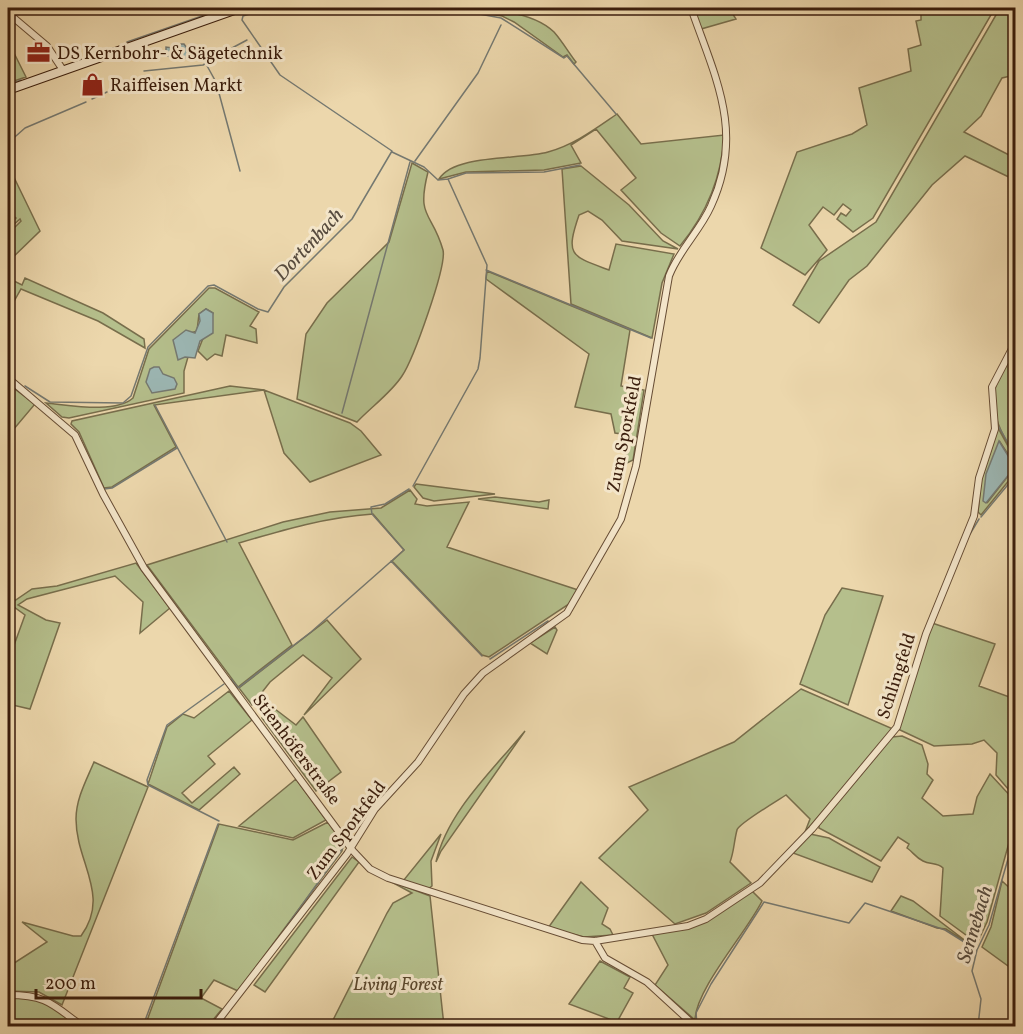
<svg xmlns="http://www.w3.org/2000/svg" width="1023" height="1034" font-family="Vollkorn,serif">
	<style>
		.green { fill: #b5bf8c; stroke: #786e4c; stroke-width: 1.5 }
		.water { fill: #9cb7b4; stroke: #757971; stroke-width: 1.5 }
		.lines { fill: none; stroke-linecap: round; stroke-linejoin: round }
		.stream { stroke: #757971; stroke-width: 1.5 }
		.street-casing { stroke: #664c34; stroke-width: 8 }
		.secondary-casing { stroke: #3a1d0c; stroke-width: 10 }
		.street { stroke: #f3e5c9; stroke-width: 6 }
		.secondary { stroke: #f3e5c9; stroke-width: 8 }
		.labels { text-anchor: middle; stroke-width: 6; stroke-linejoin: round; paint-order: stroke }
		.poi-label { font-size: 18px; fill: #3a1d0c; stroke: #f3e5c9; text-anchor: start }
		.street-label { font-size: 18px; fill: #3a1d0c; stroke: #f3e5c9 }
		.park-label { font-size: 18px; font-style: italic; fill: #59462c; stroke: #f3e5c9 }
		.water-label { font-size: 20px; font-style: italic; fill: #574b3e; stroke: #f3e5c9 }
	</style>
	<rect width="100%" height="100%" fill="#ecd7ac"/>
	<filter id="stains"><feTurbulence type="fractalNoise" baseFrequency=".00333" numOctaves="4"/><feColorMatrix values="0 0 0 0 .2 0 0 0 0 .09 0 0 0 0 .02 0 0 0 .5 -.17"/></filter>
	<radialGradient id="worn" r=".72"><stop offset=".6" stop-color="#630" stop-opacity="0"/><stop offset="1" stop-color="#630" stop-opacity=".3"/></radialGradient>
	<path class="green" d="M451,8C480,7 532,10 554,32C562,41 569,53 576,62L574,64L567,55L563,57L514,22L502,16Z
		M693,8H729L736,19L701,29Z
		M921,8H995L873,218L853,232L837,219L841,213L846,216L851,210L843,204L834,215L823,207L809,225L827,250L805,275L761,248L797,152L852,134L867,125L859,88L911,71L908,49L921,45L916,21L921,20Z
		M1000,8H1015V75L1002,78L981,116L964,132L1015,158V180L965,156L932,185L867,266L849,280L819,323L793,305L819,261L876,222Z
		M8,41L26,77L8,83Z
		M617,114L641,144L724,135C722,177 707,213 680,246L661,233L621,190L636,178L596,129L571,145L581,163L544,170L466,172L439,179C455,154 519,160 548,152C574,145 595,129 617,114Z
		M412,163L428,172C416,219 432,211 443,250C447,266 413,360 402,376C391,393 371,407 357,422L297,399L306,334L327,303L389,242Z
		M8,165L40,231L8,262V234L21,221L20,219L8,230V226L16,218L10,213L8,215V209L14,204L8,194Z
		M581,166L629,205L663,241L678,249L622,241L602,220L588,211L579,215C565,256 571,256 609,270L616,244L674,254L662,283L652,338L571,304L562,169Z
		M487,271L630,330L621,386L644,390L633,460L625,464L629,435L615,433L611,414L575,407L589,354L486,279Z
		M8,278L22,285L25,278L103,313L144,339L145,348L98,321L21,289L8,312Z
		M209,288H215L259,312L250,326L256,329L257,343L226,335L222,356L215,354L207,360L198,351L213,313L206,309L199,314L197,331L191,333L185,357H188L184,371V393L69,418L62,417L46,403C69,405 115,414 133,398L149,349Z
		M1015,346V455C1003,438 989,411 995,389C998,375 1009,359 1015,346Z
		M230,386L264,390L350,423L361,431L381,455L310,482L284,453L264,390L154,405L176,447L112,487L104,488L79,432L71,424L72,421Z
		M8,387H12L35,404L8,436Z
		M998,428L1015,459V465L1000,442L987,503L1015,467V473L981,515L978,512L981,481Z
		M416,484L495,494L434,501L423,498L414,487Z
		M410,490L417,499L415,504L427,506L469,502L447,547L578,590L569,604L489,657L482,655L392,561L404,550L373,514C327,517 283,530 239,543L292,645L238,687L147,565L283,522L330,512L381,508Z
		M495,497L539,502L549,500L548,509L478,499Z
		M136,563L170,608L140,633L143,602L115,576L27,599L18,605L46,620L60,623L30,709L8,704V646L13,648L25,615L10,604L32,589L57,586Z
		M842,588L883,596L848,705L800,684L825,615Z
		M327,620L361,659L304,715L332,678L303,655L270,682L252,705L239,688Z
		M932,623L995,644L979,686L1015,699V797L996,775L997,753L984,740L972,744L934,746L898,729Z
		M555,627L557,630L547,654L530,643Z
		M801,689L893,729L805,832L810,819L786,795C777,801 738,824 737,830C734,841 734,852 730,862L751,883L706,913L675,924L599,858L648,810L629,787L734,742Z
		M229,691L252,720L208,756L215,764L182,793L192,803L234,767L240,774L199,810L148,784L167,727L183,714L194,718Z
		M275,709L296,725L303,717L341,772L316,791L262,718Z
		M525,731L441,851L436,862C447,812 493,770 525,731Z
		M902,736L922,745L928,764L927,774L933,780L922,798L943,816L973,814L977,797L990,774L1015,801V821L987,922L977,943L940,916L943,868C937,862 930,865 923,861C915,857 913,852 907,848L909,844L898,837L881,861L819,828V825L892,737Z
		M94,762L148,787L62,1005L39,992L8,991V967L47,942L22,922L73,936H81C111,895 76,863 76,819C76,799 86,781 94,762Z
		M296,779L326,820L293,838L239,826Z
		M328,822L343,842L342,851L238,991L214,980L201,998L222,1009L208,1026H145L219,824L293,840Z
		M441,834L431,861L432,886L428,889L403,881Z
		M810,834L829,838L880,867L872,882L793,853Z
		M352,857L359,862L265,992L254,985Z
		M388,880L430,896L444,1026H330L387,913L393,903L412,893Z
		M1002,881L1015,893V971L982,947L991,927Z
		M581,882L608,908L602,924L610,929L613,935L584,937L548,928Z
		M752,891L762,901C747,932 696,988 695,1020L655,985L668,965L652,934L687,928Z
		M901,896L913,901L975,948L946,929L937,928L891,911Z
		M600,961L630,977L624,988L633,993L617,1022L569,1004Z
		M17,997L44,1000L78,1026H8V1004Z"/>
	<path class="water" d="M181,44H184L195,59L166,56V47L173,48Z
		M206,309L213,313V333L200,341L195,358L185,357L178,360L173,340L186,330L195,333L200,321L199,314Z
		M154,367H159L163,374L174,378L177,384L175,389L152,393L146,382L150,369Z
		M999,441L1015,467L986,503L983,501L986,474Z"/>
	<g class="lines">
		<path class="stream" d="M447,8L501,18L564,58L567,56L616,114
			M127,42L225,8
			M232,48L247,40
			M206,64L216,82L240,171
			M144,71L203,65L227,51
			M8,85L21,80
			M92,99L107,92
			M8,143L25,128L86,102
			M392,152L424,167L438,180L448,179L487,265L480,358L478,369L413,486
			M415,161L478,73L501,25
			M448,179L466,173L544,172L580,165
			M486,270L651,338
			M25,386L50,402L123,403L131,396L148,347L208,286L214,285L258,309L268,312L284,287L352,219L392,151L280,75L242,20L243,16L268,8
			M155,405L227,542
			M342,413L410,162
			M999,427L1016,457
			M104,489L112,488L177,448
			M981,517L1016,475
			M970,534L979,519
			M391,561L482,656
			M490,659L548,621
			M231,679L238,688L311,632L404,550L372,514L371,507L385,504L409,489
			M8,709L12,710
			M219,821L148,785L147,780L167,725L224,684
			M284,930L345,845
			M697,1024L696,1013L711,984L764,902L849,923L865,903L945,930L977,950
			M143,1026L218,824
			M978,1026L981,999L972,971L977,950L989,925L1016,831"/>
		<defs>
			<path id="street" d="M8,13L47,46L63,70
				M8,378L75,435L103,494L144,568L353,851L370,869L388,878L582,940L595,941L688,926L706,919L760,883L812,829L897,727L926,634L974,516L979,478L995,429L992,387L1016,341
				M595,941L605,958L647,982L695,1026
				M8,995C47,995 52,1004 82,1026
				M214,1026L347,854L375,809L418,762L464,694L483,673L567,613L621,519L636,466L669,276C679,250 700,231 711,206C745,132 715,77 691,8"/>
			<path id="secondary" d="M8,90L240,8"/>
		</defs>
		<use href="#street" class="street-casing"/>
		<use href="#secondary" class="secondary-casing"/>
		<use href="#street" class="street"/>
		<use href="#secondary" class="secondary"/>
	</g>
	<defs>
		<symbol id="office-bare" viewBox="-9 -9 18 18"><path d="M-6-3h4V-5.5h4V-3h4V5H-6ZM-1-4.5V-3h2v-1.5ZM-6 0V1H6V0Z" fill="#8f2418" stroke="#f3e5c9" stroke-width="2.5" paint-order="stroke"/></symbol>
		<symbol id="shop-bare" viewBox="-9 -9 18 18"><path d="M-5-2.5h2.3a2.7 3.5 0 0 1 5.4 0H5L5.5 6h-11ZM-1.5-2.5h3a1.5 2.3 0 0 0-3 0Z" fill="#8f2418" stroke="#f3e5c9" stroke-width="2.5" paint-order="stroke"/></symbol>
	</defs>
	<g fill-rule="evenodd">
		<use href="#office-bare" x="22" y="36" width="33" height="33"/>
		<use href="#shop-bare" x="76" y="68" width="33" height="33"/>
	</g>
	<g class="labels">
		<g class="poi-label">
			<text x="57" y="59">DS Kernbohr- &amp; Sägetechnik</text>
			<text x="110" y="91">Raiffeisen Markt</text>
		</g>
		<g class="street-label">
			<text transform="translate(624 434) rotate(-79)" y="6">Zum Sporkfeld</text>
			<text transform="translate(896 676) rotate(-72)" y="6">Schlingfeld</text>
			<text transform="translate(297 749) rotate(53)" y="6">Stienhöferstraße</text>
			<text transform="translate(346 830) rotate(-53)" y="6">Zum Sporkfeld</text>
		</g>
		<g class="park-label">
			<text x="398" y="990">Living Forest</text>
		</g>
		<g class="water-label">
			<text transform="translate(308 244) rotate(-47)" y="7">Dortenbach</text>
			<text transform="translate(974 924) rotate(-73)" y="7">Sennebach</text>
		</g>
	</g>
	<rect width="1023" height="1034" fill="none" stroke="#ecd7ac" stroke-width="30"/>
	<rect x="9" y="9" width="1005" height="1016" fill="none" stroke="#3a1d0c" stroke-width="3"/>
	<rect x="15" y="15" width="993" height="1004" fill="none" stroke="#3a1d0c" stroke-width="1.5"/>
	<path d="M36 989v9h165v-9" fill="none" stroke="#3a1d0c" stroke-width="3"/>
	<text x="45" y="989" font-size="18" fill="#3a1d0c" stroke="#f3e5c9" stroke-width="4.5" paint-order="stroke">200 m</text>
	<rect width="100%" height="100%" filter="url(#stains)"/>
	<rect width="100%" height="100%" fill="url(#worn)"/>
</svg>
